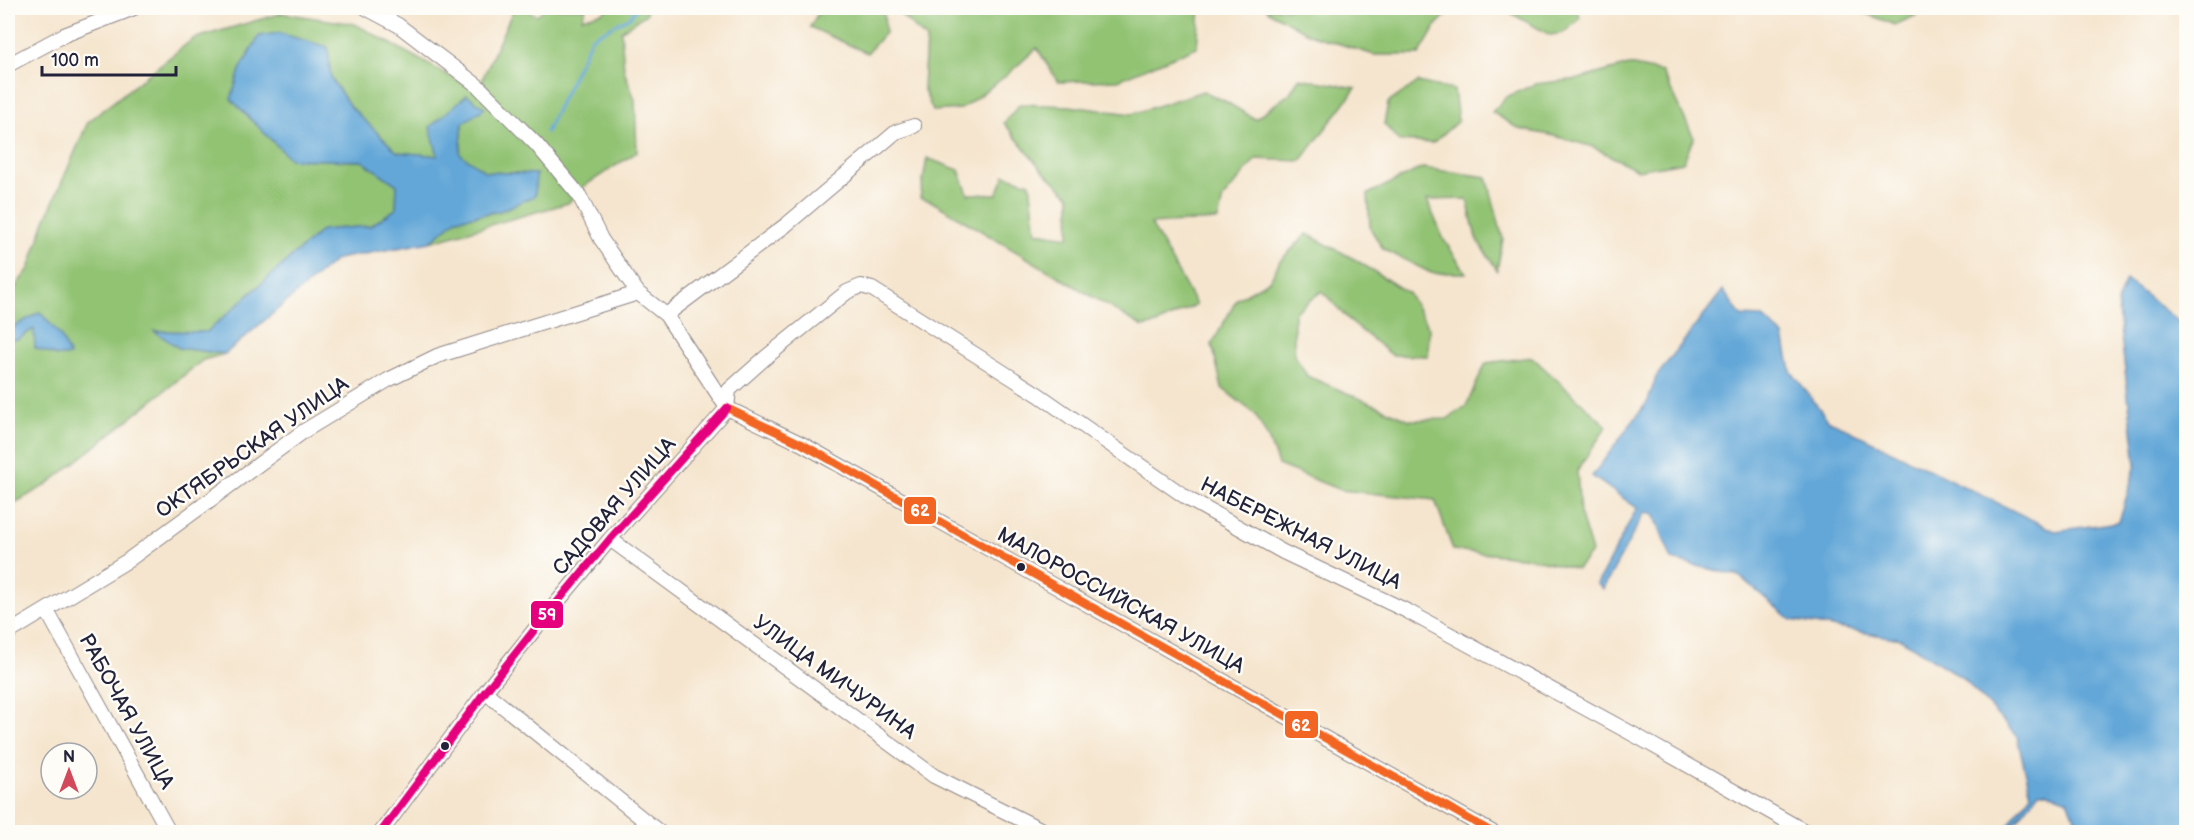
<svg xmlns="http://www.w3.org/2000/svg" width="2194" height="840" font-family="'Balsamiq Sans',sans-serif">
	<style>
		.green { fill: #92c373; stroke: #5a7257; stroke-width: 1.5 }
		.water { fill: #63a7d8; stroke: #42648a; stroke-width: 1.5 }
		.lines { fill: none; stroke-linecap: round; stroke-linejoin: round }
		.stream { stroke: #63a7d8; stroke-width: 3 }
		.minor-casing { stroke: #8c8484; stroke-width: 16 }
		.minor { stroke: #fff; stroke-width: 14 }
		.bus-1-casing { stroke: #fdfcf7; stroke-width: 12 }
		.bus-2-casing { stroke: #fdfcf7; stroke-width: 12 }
		.bus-1 { stroke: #f26522; stroke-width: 8 }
		.bus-2 { stroke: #e5007d; stroke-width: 8 }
		.bus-dot { fill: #22223b; stroke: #fdfcf7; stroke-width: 2 }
		.labels { text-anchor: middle; stroke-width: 5; stroke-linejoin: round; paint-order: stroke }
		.street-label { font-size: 21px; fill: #22223b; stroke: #fdfcf7 }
		.line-badge { stroke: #fdfcf7; stroke-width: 2 }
		.badge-label { font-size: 16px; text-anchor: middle; font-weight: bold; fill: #fff }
	</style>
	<rect width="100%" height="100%" fill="#fdfcf7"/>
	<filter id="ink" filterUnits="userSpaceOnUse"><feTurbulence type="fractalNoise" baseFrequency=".0167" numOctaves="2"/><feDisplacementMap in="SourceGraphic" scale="12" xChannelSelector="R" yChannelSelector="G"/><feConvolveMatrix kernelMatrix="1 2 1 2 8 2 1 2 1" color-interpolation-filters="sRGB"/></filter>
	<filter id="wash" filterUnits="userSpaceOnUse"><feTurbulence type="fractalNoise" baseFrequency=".008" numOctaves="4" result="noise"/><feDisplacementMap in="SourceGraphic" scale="24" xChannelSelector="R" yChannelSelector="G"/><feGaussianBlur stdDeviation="1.35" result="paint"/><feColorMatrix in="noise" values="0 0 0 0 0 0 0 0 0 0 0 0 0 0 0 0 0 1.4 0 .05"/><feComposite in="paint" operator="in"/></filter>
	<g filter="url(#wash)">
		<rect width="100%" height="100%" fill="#f5e5ce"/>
		<path class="green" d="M514,8H520L537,15L545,8H586L582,18L604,12L607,8H647L646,14L621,31L624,70L635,100L637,152L584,186L568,203L430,242L457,219L500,211L536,174L486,172L460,154L463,123L484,108L467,95L438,156L397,152L349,105L331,78L327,47L279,33L290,159L362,161L397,185L396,210L370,226L322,230L207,332L156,331L179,348L225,354L203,360L48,484L8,507V296L29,269L44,223L88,122L193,39L282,13L355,24L477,91Z
			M821,8H884L885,33L867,53L810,27Z
			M894,8H1200L1197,47L1118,80L1058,82L1037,48L1007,75L961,109L933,111L923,88L926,39Z
			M1266,8H1454L1437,24L1419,55H1374L1309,34L1268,11Z
			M1502,8H1577L1580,19L1563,33L1550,35Z
			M1852,8H1932L1895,25Z
			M1629,65L1662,72L1694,138L1683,162L1638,170L1593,147L1555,136L1519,129L1492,112L1506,97L1535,84L1579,79Z
			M1299,78L1356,88L1301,161L1256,159L1223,198L1218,220L1151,224L1196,305L1157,324L1143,327L931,201L920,198L927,158L959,170L968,194H997L1005,175L1030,183L1036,232L1069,237L1070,196L1042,170L1004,123L1020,104L1069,106L1132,114L1203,91L1223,100L1255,119L1290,93Z
			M1418,82L1454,90L1458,121L1433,143L1399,141L1384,124L1388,103Z
			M1422,168L1487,177L1503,239L1497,270L1476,238L1467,199L1427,200L1444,240L1466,273H1431L1383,249L1370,228L1368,194Z
			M1307,234L1356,260L1408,293L1429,328L1428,356L1392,355L1352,323L1322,291L1294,313V354L1307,376L1410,420L1447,419L1466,406L1486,363L1532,357L1607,426L1577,471L1580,513L1592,552L1577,569L1530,558L1453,550L1435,500L1340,490L1278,465L1269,440L1255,414L1222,388L1212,344L1237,299L1270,280L1280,261Z"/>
		<path class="water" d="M279,33L328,47L331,78L349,105L397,152L438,156L430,127L467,95L485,108L463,123L460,154L486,172L536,174L535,196L500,211L457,219L430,242L337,259L225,354L179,348L154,331L207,332L322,230L370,226L396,209L397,185L362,161L290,159L231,99L240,70L259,36Z
			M2126,280L2186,327V832H2080L2068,800L2046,792H2039L2011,828L2013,832H2003L2031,794L2017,737L1964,679L1901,639L1791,620L1739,576L1672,560L1654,514L1645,512L1603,589L1597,584L1637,508L1592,476L1648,401L1656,377L1723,290L1741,316L1762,317L1784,336L1791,371L1828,420L2055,531L2119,522L2136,464L2117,302Z
			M40,312L60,335L70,356H57L35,348L34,329L18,339L8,340V330Z"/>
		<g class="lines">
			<path class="stream" d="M546,132L592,37L630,17L637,8"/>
		</g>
	</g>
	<g filter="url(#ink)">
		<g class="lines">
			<defs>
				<path id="minor" d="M366,8L398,25L478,86L536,144L579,195L601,239L638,293L666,315L727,408
					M8,65L64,35L134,8
					M666,315L786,225L896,132L914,126
					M727,408L729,390L765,358L847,292L861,286L872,289L1039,395L1190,500L1283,552L1407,611L1640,738L1806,832
					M727,408L802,444L1492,832
					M610,539L934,776L1046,832
					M47,611L169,832
					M8,633L127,561L304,431L388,380L437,356L638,293
					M485,692L659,832
					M381,832L485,692L539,624L610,539L727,408"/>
			</defs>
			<use href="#minor" class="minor-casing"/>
			<use href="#minor" class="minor"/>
			<defs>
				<path id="bus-1" d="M727,408L802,444L1492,832"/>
				<path id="bus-2" d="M381,832L485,692L539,624L610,539L727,408"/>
			</defs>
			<use href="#bus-1" class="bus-1-casing"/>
			<use href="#bus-2" class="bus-2-casing"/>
			<use href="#bus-1" class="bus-1"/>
			<use href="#bus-2" class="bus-2"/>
		</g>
	</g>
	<g class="bus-dot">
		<circle cx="1021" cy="567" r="5"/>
		<circle cx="445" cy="746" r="5"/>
	</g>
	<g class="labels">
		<g class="street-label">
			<text transform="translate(252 447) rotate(-35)" y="7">ОКТЯБРЬСКАЯ УЛИЦА</text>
			<text transform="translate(614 506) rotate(-49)" y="7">САДОВАЯ УЛИЦА</text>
			<text transform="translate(1301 533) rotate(27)" y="7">НАБЕРЕЖНАЯ УЛИЦА</text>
			<text transform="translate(1121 600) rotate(29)" y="7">МАЛОРОССИЙСКАЯ УЛИЦА</text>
			<text transform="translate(835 677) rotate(36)" y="7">УЛИЦА МИЧУРИНА</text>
			<text transform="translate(127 711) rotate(61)" y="7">РАБОЧАЯ УЛИЦА</text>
		</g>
	</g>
	<g class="line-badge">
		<rect x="903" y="496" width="34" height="29" rx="6" fill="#f26522"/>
		<rect x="530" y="600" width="34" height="29" rx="6" fill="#e5007d"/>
		<rect x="1284" y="710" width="35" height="29" rx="6" fill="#f26522"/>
	</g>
	<g class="badge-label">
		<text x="920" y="516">62</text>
		<text x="547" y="620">59</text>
		<text x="1301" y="731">62</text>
	</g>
	<rect width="2194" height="840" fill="none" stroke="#fdfcf7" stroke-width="30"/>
	<g transform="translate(69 771)"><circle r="28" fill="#fdfcf7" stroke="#a5a5ac" stroke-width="1.5"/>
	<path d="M0-4.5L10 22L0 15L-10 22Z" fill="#d1495b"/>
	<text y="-9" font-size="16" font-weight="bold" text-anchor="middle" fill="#22223b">N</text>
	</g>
	<path d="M42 66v9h134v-9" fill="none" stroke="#22223b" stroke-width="3"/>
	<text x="51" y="66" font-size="18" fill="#22223b" stroke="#fdfcf7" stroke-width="4.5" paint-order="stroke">100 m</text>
</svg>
